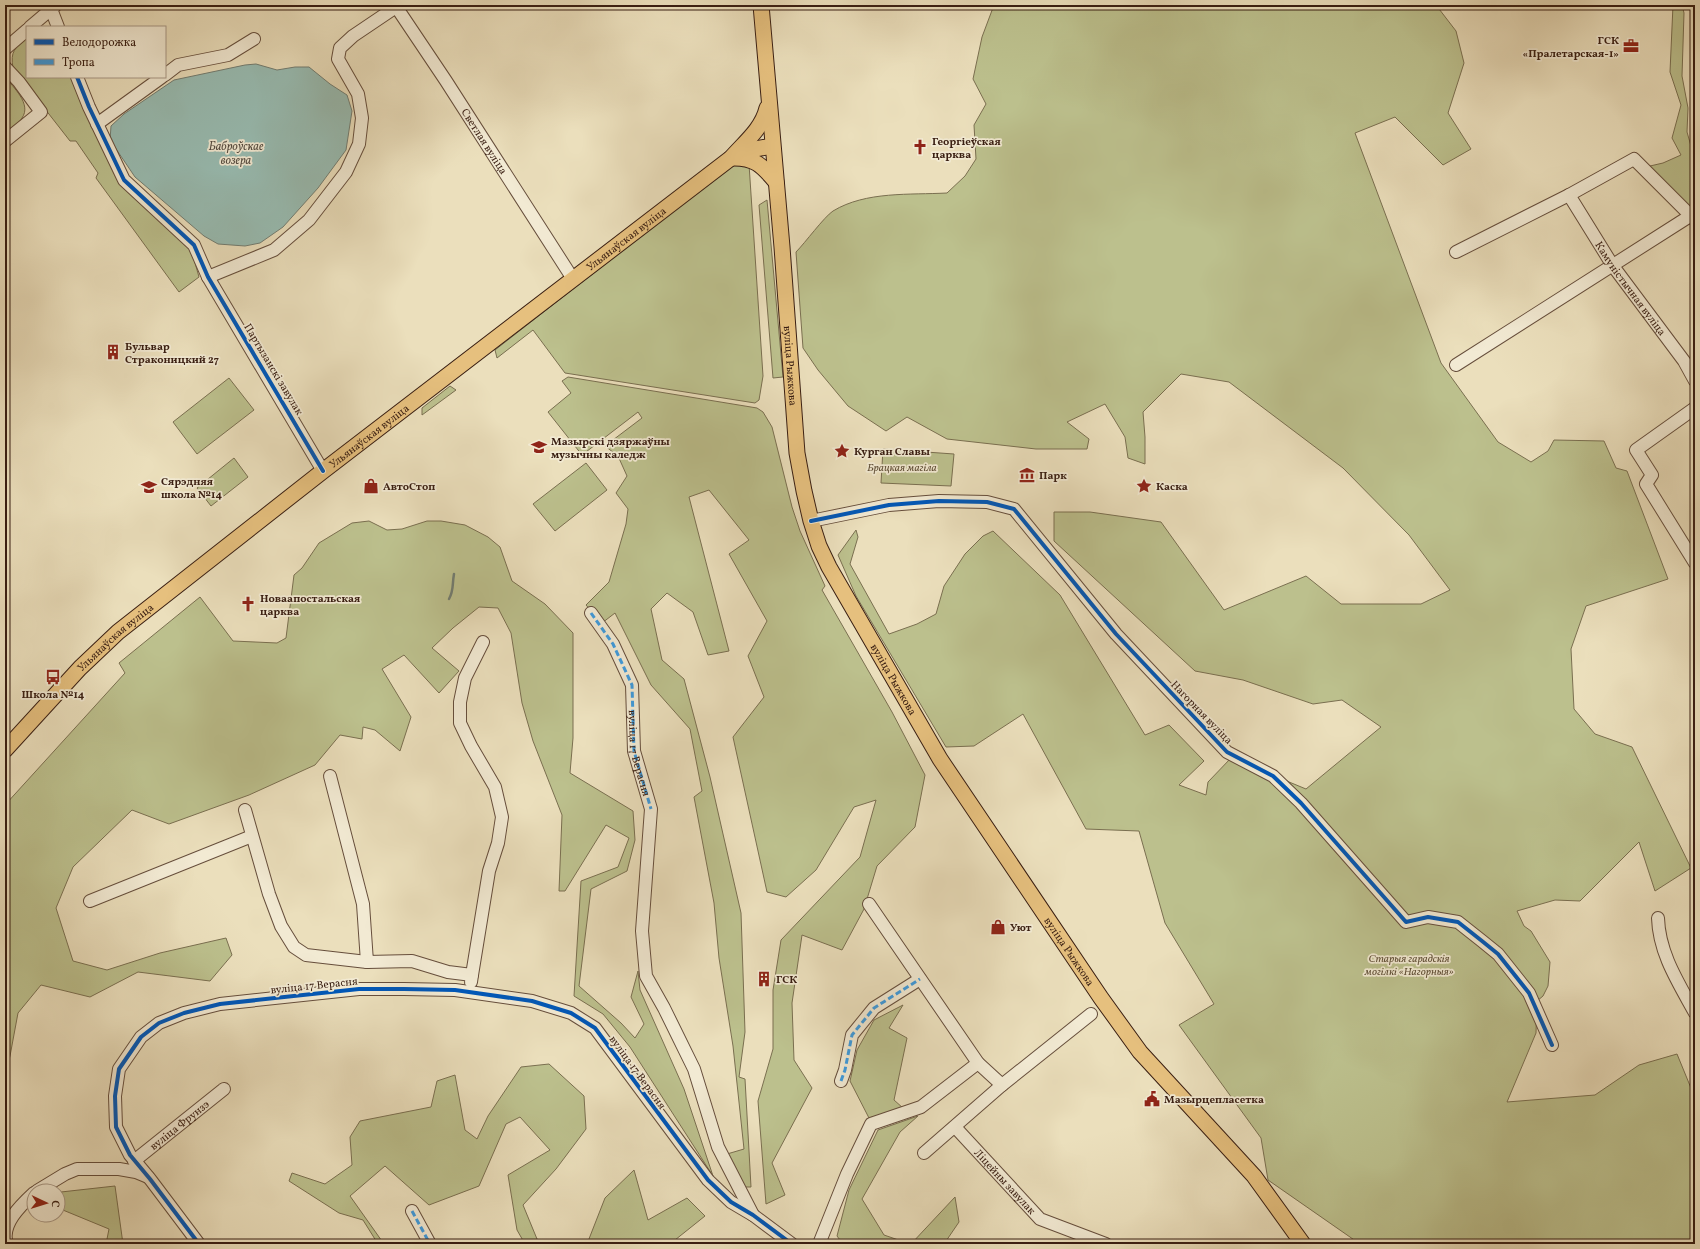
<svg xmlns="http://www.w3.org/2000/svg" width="1700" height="1249" font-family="Vollkorn,serif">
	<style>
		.green { fill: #bcc08d; stroke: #7a6f50 }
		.water { fill: #98bcb2; stroke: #727d72 }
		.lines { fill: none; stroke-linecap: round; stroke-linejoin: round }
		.stream { stroke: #727d72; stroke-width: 2.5 }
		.minor-casing { stroke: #664e3c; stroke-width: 14 }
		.major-casing { stroke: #391e12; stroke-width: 17 }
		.minor { stroke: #f2ead3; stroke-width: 12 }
		.major { stroke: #e6c07e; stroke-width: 15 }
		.quiet { stroke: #3e9bde; stroke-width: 3; stroke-dasharray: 6 3; stroke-linecap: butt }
		.cycleway-casing { stroke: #f2ead3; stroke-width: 6 }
		.cycleway { stroke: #0057b8; stroke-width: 4 }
		.labels { text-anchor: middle; stroke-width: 3.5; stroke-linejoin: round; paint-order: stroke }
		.poi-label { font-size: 11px; font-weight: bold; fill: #391e12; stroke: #f2ead3; text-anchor: start }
		.street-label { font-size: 11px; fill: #391e12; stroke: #f2ead3 }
		.park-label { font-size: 11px; font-style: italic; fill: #604f37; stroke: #f2ead3 }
		.water-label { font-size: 12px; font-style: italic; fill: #564d42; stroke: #f2ead3 }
	</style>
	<rect width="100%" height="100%" fill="#ebdfbc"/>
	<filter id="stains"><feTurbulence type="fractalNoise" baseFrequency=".005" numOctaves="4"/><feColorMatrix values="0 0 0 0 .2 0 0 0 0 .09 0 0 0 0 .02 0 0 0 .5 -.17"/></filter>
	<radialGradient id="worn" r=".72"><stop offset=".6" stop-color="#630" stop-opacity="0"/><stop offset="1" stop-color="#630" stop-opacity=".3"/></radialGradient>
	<path class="green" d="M994,5H1436L1456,31L1464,63L1448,113L1471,149L1443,165L1395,117L1355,133L1441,363L1498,442L1531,462L1548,451L1554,440L1604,441L1616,468L1627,471L1668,579L1586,606L1571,649L1574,709L1595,734L1632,747L1691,868L1655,891L1639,842L1580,901L1555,900L1517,911L1524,926L1531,931L1550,962L1548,986L1543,996L1537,1001L1536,1033L1507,1102L1595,1095L1639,1065L1677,1054L1693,1093L1695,1114V1244H1360L1268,1180L1261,1138L1179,1025L1214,1004L1165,923L1139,831L1086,829L1023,714L974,746L946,747L856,596L838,555L856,530L858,537L850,564L889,634L917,624L936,614L944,586L965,554L983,536L993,531L1060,595L1145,735L1169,725L1204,761L1179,785L1206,795L1208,782L1231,758L1306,789L1381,727L1342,700L1313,704L1243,680L1195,671L1054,541V512H1090L1161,522L1224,610L1306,576L1341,604H1421L1450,590L1409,535L1343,468L1229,382L1181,374L1143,412L1145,437V464L1128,458L1125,437L1105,404L1067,422L1089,439L1087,449H1036L947,439L907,417L886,431L848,406L818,370L803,348L796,252C805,243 824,217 833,211C866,191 910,195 947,193L965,176L976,159L974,125L986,104L973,79L982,37Z
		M1673,5H1682L1684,13L1682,76L1688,108L1687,132L1695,160V210L1679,197L1650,166L1663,163L1681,155L1672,138L1681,105L1670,72Z
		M27,38V77H73L122,183L190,245L199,277L179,292L96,178L98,173L76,141H70L13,68C10,51 15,48 27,38Z
		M5,77C13,87 32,104 22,118C19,124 10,129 5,132Z
		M749,164L763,376L759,400L755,403L565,373L533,330L497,358L495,350L732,165Z
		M767,200L783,377L773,378L759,205Z
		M568,377L757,408L763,412L772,427L792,507L800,531L825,586L822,590L892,712L925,775L915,827L877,866L864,909L842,950L802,935L792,1003L794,1060L812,1088L772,1163L785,1195L766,1204L758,1101L773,1049V990L781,940L860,857L876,800L854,807L816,870L786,897L767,892L733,737L764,697L748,656L767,621L729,554L749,540L709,490L689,497L729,651L708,655L693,612L667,593L651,609L662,660L684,679L710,777L741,913L745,1032L739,1077L745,1079L751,1187H745L727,1154L744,1149L733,1046L719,958L714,903L694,797L702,791L690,729L651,685L615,613L602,623L586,605L609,582L626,524L628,509L616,493L627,476L618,456L605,446L642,418L638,412L582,455L548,412L571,393L562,381Z
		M229,378L254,410L197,454L173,422Z
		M450,386L456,390L422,415V408Z
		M883,449L954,454L951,486L881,483Z
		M234,458L248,477L211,506L197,488Z
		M586,463L607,490L555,531L533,504Z
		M369,521L387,530L402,529L427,521H441L465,525L488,537L500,547L512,581L545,604L573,633V738L570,773L633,811L635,840L627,871L591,889L579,986L621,1023L635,1038L644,1024L631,997L638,971L640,990L684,1089L713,1176L630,1047L603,1014L574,996L581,881L618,867L629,838L606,825L565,891H559L562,815L533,741L522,703L511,633L498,608L479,607L453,628L432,648L459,671L439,693L404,655L382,669L411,717L400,751L375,730L363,727L362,739L340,735L315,765L249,795L169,824L132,810L73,867L56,908L73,961L107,970L160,953L226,938L232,955L210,981L138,972L90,997L41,985L18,1013L10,1056L5,1075V805L125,673L119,663L200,597L233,641L277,643L286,638L294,575L302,568L319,543L352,523Z
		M903,1005L889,1028L907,1038L894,1100L903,1108L869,1118L850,1081L857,1050L874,1020Z
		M549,1064L584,1096L586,1129L556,1169L523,1205L537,1239L544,1244H525L517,1230L508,1175L550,1150L520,1117L506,1124L479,1186L429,1205L385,1166L350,1196L384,1244H378L363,1220L339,1213L289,1181L292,1173L325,1184L352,1165L350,1137L360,1121L431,1107L437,1081L455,1075L465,1130L477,1139L488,1116L521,1067Z
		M918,1116L900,1132L862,1199L884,1235L910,1244H843L837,1236L849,1190L878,1130Z
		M634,1170L648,1220L687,1198L705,1216L670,1244H587L605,1198Z
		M115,1186L123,1244H106L109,1229L58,1208L61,1192Z
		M955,1197L959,1222L944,1244H911Z"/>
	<path class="water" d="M256,64L277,70L295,67H309L330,84L347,95L352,111L346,150L318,188L283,227L260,243L245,246L218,244L204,236L135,177L110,140L111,126L124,114L174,80L245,65Z"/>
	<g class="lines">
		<path class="stream" d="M449,599C454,590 452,585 454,574"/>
		<defs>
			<g id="minor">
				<path id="s1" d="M395,5L446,81L573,279"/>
				<path d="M51,9L58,27"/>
				<path d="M30,27L56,5"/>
				<path d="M5,49L27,30"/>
				<path d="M5,67L19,82L41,112L5,141"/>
				<path d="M165,75L178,65L228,55L254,39"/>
				<path d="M77,77L89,107L124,180L194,245L208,277L323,471"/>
				<path d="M97,124L162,77"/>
				<path id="s2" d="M1569,195L1613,266L1684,361L1695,381"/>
				<path d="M1456,252L1569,195L1634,159L1695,220"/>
				<path d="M208,277L274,250L309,220L346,172L359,144L362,118L358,94L338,59L340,48L353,36L396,7"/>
				<path d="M1456,365L1690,216"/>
				<path d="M1695,408L1636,450L1652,475L1646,484L1695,563"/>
				<path d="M811,521L889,505L939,501L987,502L1014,509L1116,634L1227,752L1273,776L1301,803L1406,922L1428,917L1458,922L1482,941L1498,954L1529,993L1552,1045"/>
				<path d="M591,613L613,644L632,685L634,751L651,809L642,931L646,976L664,1008L694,1069L718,1147L753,1215"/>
				<path d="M330,776L363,904L367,962L412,961L448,972L472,975L471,982"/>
				<path d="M245,810L269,894L281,926L294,947L306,955L367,962"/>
				<path d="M90,901L252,836"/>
				<path d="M869,904L978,1063L1002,1085"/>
				<path d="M1658,918C1659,953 1678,982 1695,1013"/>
				<path d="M472,975L489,871L498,843L502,817L495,787L471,746L460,723V702L465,678L483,642"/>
				<path d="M841,1081L845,1070L852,1035L874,1008L920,979"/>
				<path id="s3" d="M955,1127L1040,1219L1106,1244"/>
				<path d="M924,1153L1002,1085L1091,1014"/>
				<path id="s4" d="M134,1161L224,1089"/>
				<path d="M37,1191L65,1174L77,1169H119L136,1172L148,1177"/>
				<path d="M412,1211L430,1244"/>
				<path d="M7,1244C0,1225 21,1205 34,1193"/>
				<path d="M199,1244L150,1179L130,1155L116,1127L115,1096L119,1069L141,1037L159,1023L184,1013L220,1004L359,989H404L455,990L532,1001L571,1013L595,1028L708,1180L731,1202L753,1215L792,1244"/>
				<path d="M819,1244L847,1174L871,1124L921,1107L978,1063"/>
			</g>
			<g id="major">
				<path id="s5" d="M761,5L782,247L797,453L804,491L811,521L819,546L829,567L940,759L1101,998L1140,1052L1254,1176L1303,1244"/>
				<path d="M734,157L750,150L772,146"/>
				<path d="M731,158C754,157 762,165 776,182"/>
				<path id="s6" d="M5,750L80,668L118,632L323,471L731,158C745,142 762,129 767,108"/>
			</g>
		</defs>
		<use href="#minor" class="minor-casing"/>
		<use href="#major" class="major-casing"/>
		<use href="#minor" class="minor"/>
		<use href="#major" class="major"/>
		<g class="quiet">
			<path id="s7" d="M591,613L613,644L632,685L634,751L651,809"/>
			<path d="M841,1081L845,1070L852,1035L874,1008L920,979"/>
			<path d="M412,1211L430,1244"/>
		</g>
		<defs>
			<path id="cycleway" d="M77,77L89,107L124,180L194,245L208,277L323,471
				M811,521L889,505L939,501L987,502L1014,509L1116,634L1227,752L1273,776L1301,803L1406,922L1428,917L1458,922L1482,941L1498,954L1529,993L1552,1045
				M199,1244L150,1179L130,1155L116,1127L115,1096L119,1069L141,1037L159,1023L184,1013L220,1004L359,989H404L455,990L532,1001L571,1013L595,1028L708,1180L731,1202L753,1215L792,1244"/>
		</defs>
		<use href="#cycleway" class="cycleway-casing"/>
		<use href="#cycleway" class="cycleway"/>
	</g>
	<defs>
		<symbol id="office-bare" viewBox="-9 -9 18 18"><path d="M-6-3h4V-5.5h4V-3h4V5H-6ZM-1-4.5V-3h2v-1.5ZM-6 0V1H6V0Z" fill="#8f2418" stroke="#f2ead3" stroke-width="2.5" paint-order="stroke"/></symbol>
		<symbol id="church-bare" viewBox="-9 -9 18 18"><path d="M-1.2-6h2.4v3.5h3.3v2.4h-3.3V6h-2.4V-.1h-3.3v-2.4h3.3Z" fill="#8f2418" stroke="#f2ead3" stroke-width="2.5" paint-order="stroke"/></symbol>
		<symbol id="building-bare" viewBox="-9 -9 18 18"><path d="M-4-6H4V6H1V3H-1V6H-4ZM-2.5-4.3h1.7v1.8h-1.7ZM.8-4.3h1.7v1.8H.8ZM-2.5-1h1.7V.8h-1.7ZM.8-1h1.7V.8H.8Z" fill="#8f2418" stroke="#f2ead3" stroke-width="2.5" paint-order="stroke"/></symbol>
		<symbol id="university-bare" viewBox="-9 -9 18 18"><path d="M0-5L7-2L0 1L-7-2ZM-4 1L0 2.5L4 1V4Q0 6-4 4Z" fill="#8f2418" stroke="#f2ead3" stroke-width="2.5" paint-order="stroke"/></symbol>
		<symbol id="sight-bare" viewBox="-9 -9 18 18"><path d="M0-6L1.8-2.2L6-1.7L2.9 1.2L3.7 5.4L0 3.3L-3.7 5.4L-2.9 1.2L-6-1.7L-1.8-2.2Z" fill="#8f2418" stroke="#f2ead3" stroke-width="2.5" paint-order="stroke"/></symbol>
		<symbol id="museum-bare" viewBox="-9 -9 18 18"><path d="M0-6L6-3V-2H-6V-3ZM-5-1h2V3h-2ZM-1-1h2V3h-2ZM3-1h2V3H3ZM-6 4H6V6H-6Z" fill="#8f2418" stroke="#f2ead3" stroke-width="2.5" paint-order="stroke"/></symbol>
		<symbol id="shop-bare" viewBox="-9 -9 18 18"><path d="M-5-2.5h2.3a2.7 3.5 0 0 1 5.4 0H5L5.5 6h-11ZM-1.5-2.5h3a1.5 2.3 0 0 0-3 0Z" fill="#8f2418" stroke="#f2ead3" stroke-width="2.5" paint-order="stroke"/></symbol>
		<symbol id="school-bare" viewBox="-9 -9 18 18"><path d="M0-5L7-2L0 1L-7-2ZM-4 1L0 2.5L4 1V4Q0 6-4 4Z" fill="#8f2418" stroke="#f2ead3" stroke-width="2.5" paint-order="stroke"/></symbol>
		<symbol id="bus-bare" viewBox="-9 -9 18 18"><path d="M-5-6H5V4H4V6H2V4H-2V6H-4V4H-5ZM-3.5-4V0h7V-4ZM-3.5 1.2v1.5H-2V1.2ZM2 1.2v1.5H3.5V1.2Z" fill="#8f2418" stroke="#f2ead3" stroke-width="2.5" paint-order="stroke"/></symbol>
		<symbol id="civic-bare" viewBox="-9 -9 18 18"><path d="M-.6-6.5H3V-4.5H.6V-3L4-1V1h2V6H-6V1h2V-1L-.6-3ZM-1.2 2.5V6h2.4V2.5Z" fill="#8f2418" stroke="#f2ead3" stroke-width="2.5" paint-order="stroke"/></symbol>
	</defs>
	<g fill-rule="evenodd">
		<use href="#office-bare" x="1620" y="35" width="22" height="22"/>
		<use href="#church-bare" x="909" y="136" width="22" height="22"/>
		<use href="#building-bare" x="102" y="341" width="22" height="22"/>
		<use href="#university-bare" x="528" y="436" width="22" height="22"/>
		<use href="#sight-bare" x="831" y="440" width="22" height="22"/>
		<use href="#museum-bare" x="1016" y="464" width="22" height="22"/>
		<use href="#shop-bare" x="360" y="475" width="22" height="22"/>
		<use href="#sight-bare" x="1133" y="475" width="22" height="22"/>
		<use href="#school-bare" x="138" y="476" width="22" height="22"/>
		<use href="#church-bare" x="237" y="593" width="22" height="22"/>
		<use href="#bus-bare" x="42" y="666" width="22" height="22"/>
		<use href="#shop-bare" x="987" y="916" width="22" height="22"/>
		<use href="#building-bare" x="753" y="968" width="22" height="22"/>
		<use href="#civic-bare" x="1141" y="1088" width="22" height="22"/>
	</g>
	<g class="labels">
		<g class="poi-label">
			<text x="1619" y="44" text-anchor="end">ГСК<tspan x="1619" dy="13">«Пралетарская-1»</tspan></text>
			<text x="932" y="145">Георгіеўская<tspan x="932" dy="13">царква</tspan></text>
			<text x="125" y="350">Бульвар<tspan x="125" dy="13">Страконицкий 27</tspan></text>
			<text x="551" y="445">Мазырскі дзяржаўны<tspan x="551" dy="13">музычны каледж</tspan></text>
			<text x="854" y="455">Курган Славы</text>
			<text x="1039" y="479">Парк</text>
			<text x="161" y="485">Сярэдняя<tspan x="161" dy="13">школа №14</tspan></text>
			<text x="383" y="490">АвтоСтоп</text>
			<text x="1156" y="490">Каска</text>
			<text x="260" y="602">Новаапостальская<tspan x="260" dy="13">царква</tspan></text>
			<text x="53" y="698" text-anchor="middle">Школа №14</text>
			<text x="1010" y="931">Уют</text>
			<text x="776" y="983">ГСК</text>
			<text x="1164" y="1103">Мазырцепласетка</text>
		</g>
		<g class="street-label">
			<text dy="4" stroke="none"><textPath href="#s1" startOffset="163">Светлая вуліца</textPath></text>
			<text dy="4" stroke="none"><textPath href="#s6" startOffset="806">Ульянаўская вуліца</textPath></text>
			<text dy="4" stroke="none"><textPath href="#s2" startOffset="112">Камуністычная вуліца</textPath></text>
			<text dy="4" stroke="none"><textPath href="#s5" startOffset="362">вуліца Рыжкова</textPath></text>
			<text transform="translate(274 369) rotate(59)" y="4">Партызанскі завулак</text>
			<text dy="4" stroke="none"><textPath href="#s6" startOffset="482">Ульянаўская вуліца</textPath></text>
			<text dy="4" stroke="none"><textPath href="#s6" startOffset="158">Ульянаўская вуліца</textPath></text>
			<text dy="4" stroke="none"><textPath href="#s5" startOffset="698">вуліца Рыжкова</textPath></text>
			<text transform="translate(1202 712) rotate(46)" y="4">Нагорная вуліца</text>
			<text dy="4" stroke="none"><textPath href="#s7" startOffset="152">вуліца 17 Верасня</textPath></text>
			<text dy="4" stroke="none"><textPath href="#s5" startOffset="1022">вуліца Рыжкова</textPath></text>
			<text transform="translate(314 985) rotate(-6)" y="4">вуліца 17 Верасня</text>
			<text transform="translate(638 1072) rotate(54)" y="4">вуліца 17 Верасня</text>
			<text dy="4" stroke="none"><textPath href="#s4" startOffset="58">вуліца Фрунзэ</textPath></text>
			<text dy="4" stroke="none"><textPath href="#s3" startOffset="74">Ліцейны завулак</textPath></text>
		</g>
		<g class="park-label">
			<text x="902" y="471">Брацкая магіла</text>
			<text x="1409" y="962">Старыя гарадскія<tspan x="1409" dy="13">могілкі «Нагорныя»</tspan></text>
		</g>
		<g class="water-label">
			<text x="236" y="150">Баброўскае<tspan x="236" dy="14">возера</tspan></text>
		</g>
	</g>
	<rect width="1700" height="1249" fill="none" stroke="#ebdfbc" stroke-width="20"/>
	<rect x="6" y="6" width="1688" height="1237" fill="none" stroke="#391e12" stroke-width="2"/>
	<rect x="10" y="10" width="1680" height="1229" fill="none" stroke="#391e12"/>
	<rect x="26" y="26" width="140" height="52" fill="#f2ead3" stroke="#a89886"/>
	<rect x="34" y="39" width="20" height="6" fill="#0057b8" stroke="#a89886"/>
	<text x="62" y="46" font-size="12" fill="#391e12">Велодорожка</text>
	<rect x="34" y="59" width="20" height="6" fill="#3e9bde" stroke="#a89886"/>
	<text x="62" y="66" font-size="12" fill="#391e12">Тропа</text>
	<g transform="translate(46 1203) rotate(94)"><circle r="19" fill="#f2ead3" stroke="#a89886"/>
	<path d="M0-3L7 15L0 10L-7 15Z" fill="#8f2418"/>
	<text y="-6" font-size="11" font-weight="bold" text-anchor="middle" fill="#391e12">С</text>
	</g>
	<rect width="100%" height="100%" filter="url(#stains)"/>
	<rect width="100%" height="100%" fill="url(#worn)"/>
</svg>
